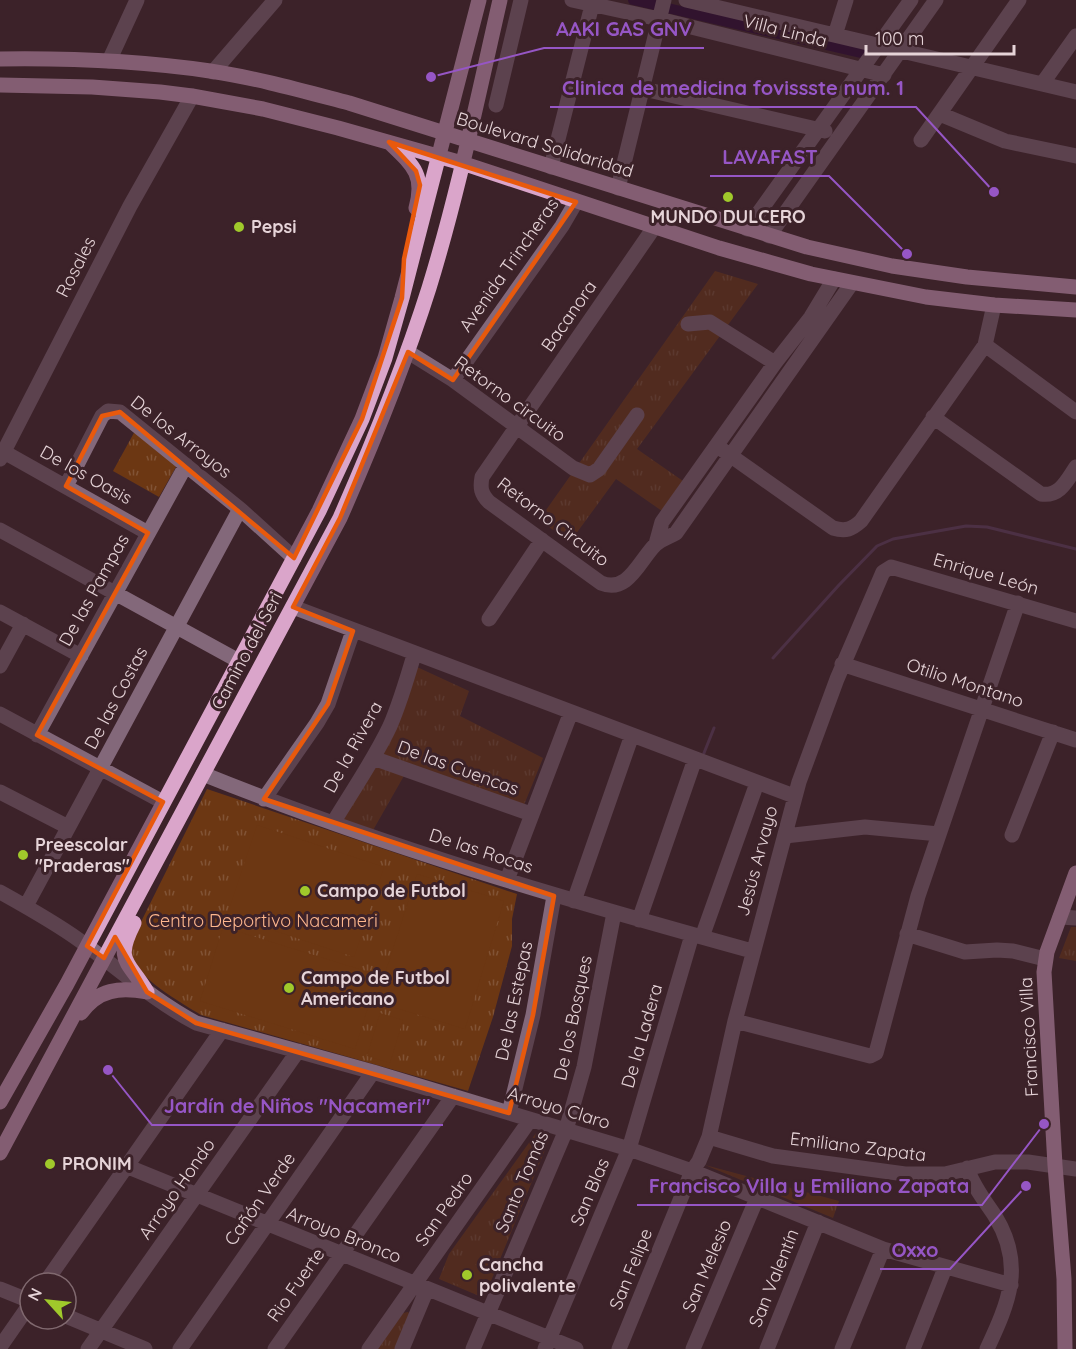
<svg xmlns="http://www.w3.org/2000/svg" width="1076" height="1349" font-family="Quicksand,sans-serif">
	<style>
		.grass { fill: url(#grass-tufts) }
		.pitch { fill: #6c3713 }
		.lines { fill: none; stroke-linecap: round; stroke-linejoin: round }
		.stream { stroke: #5f4165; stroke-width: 3 }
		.canal { stroke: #250234; stroke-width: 10 }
		.minor { stroke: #83687a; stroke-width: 15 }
		.major { stroke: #daa5ca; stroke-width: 15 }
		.marked { fill: none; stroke: #e8590c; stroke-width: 4.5; stroke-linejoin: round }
		.poi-dot { fill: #a0c92b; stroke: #3c2229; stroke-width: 2 }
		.labels { text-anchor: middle; stroke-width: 6; stroke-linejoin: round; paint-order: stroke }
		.street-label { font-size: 18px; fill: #e6d4d8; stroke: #3c2229 }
		.poi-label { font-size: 18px; font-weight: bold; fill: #e6d4d8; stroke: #3c2229; text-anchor: start }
		.park-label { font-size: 18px; fill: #feb78e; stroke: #3c2229 }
		.leader { fill: none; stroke: #9656c5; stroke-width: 2 }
		.callout-dot { fill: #9656c5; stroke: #3c2229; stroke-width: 2 }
		.callout-label { font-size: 20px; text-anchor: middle; font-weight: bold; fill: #9656c5; stroke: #3c2229; stroke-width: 6; stroke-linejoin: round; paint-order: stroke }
	</style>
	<defs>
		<pattern id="grass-tufts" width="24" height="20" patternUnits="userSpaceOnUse" patternTransform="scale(1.5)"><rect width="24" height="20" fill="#6c3713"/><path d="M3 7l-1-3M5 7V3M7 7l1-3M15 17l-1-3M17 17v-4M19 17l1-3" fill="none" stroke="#815335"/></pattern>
	</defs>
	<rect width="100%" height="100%" fill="#3c2229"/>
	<path class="grass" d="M715,271L758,284L637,449L683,481L662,511L616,479L570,542L539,520Z
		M135,431L177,465L159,497L113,471Z
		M417,667L469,691L460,716L543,758L524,805L409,767L372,832L338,821Z
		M207,789L517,894L512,919V946L493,1017L468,1091L201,1015C182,1003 136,978 131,954C131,950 132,945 132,940Z
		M1071,927H1076V961L1059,958Z
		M536,1133L550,1138L484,1298L439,1279L449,1254Z
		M705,1165L839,1201L833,1218Z
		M408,1312L410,1314L396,1349H377L403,1313Z"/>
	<path class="pitch" d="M257,825L384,867L354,957L227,915Z
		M417,874L504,901L465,1029L376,1002Z
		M223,927L378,975L355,1049L200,1001Z
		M380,1013L403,1020L390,1063L367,1056Z
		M452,1255L493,1272L483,1295L442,1278Z"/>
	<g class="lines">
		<path class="stream" d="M773,658L839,585L877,546L893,539L966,526L987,527L1076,549
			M704,753L714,728"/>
		<path class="canal" d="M633,0L865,54"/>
		<path class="minor" d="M572,0L659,19L884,75
			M686,0L1076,92
			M835,35L846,0
			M109,61L137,0
			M213,72L275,0
			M1042,84L1076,36
			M644,89L825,131
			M496,105L521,0
			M940,114L1005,141L1076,156
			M921,140L1019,0
			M551,167L592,5
			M618,188L664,0
			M655,226L482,477C480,488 481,494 489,502L601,583C628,594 639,561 655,545C660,540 669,537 676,533L852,283
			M747,229L911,0
			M769,236L936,0
			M688,324L710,322L775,363
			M985,345L1076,412
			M408,352L453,380L573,468L590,475L599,469L637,415
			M453,380L562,226L576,202
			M933,417L1041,494C1060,497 1067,480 1076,467
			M717,446L833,528C846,532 852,529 861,521L985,345L994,305
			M4,452L148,533
			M0,459L130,206L192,96
			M66,486L102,416L108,411L120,412L240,509L294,558
			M0,530L237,660
			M656,544L662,522L775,363L811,317L834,279
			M293,607L794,796
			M0,612L81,656
			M489,619L542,540
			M842,664L1076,740
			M0,666L23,624
			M0,714L163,802
			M37,735L186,465
			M373,758L531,814
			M203,774C381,846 567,900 752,951
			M0,792L68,827
			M264,799L317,723L328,704L353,631
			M333,823C352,791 374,760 390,726C400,703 407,679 414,655
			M1012,835L1053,732
			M785,836L865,827L939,834
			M507,880L571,712
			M0,892C27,907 54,922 79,940C118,968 153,1000 196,1023L373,1072L629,1149L692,1171L883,1249L1011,1285
			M574,901L632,735
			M26,906L240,509
			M1060,917L1076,918
			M639,920L695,759
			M907,934L965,952L997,950L1013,951L1045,959
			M702,937L757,783
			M735,1021L870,1056L876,1053L918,896L1018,603
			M509,1113L533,1015L554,896
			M709,1137L773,1156L905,1174H945L995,1162H1028L1076,1169
			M126,1166L576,1349
			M967,1168C973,1186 985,1201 995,1216C1025,1265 1009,1302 987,1349
			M45,1283L222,1030
			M0,1289L30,1301
			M66,1316L145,1349
			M0,1347L30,1304
			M88,1349L298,1051
			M180,1349L373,1072
			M275,1349L453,1096
			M369,1349L530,1120
			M402,1349L427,1289
			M473,1349L566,1130L584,1067L614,913
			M545,1349L629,1149L692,935
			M619,1349L692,1171L699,1161L709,1137L735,1021L799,782L837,679L883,572L891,567L1076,621
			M693,1349L757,1198
			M767,1349L818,1222
			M842,1349L883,1249
			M913,1349L945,1268"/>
		<path class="major" d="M0,59C70,58 141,61 210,71C257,78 303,91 349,103L807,247L892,266L967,277L1076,287
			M0,85L92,87L160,92L192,96L263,109L338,128L462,163L719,248L811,274L926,297L994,305L1076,310
			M391,144C414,166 425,176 416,208
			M134,923C114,962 128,960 147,992
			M81,1013C98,989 120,987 147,992
			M0,1102L67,984L319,511L362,419L385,358L402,298L479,0
			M0,1153L340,518C373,443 404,367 429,288C458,194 478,96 500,0
			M1065,1349L1064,1279L1055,1165L1044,972L1047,952L1076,873"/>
	</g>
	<path d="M0 0H1076V1349H0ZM389,142L576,202L453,380L408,352L340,518L293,607L353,631L328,704L264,799L554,896L533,1015L509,1113L196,1023L147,992L115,937L104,958L87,946L163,802L37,735L148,533L66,486L102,416L120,412L294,558L362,419L402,298L404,259L420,185L416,171Z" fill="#3c2229" fill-opacity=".55" fill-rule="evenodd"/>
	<path class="marked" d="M389,142L576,202L453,380L408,352L340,518L293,607L353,631L328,704L264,799L554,896L533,1015L509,1113L196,1023L147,992L115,937L104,958L87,946L163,802L37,735L148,533L66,486L102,416L120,412L294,558L362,419L402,298L404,259L420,185L416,171Z"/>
	<g class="poi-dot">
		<circle cx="728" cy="197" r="6"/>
		<circle cx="239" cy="227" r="6"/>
		<circle cx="23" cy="855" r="6"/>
		<circle cx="305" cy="891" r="6"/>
		<circle cx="289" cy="988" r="6"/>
		<circle cx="50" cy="1164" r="6"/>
		<circle cx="467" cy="1275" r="6"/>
	</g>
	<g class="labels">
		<g class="street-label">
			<text transform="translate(785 31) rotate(14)" y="6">Villa Linda</text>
			<text transform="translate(545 145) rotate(17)" y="6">Boulevard Solidaridad</text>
			<text transform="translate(509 265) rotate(-55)" y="6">Avenida Trincheras</text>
			<text transform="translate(76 267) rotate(-63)" y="6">Rosales</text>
			<text transform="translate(569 316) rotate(-55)" y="6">Bacanora</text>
			<text transform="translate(510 399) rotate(36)" y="6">Retorno circuito</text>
			<text transform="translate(181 437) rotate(38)" y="6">De los Arroyos</text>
			<text transform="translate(86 475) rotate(29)" y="6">De los Oasis</text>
			<text transform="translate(553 522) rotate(37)" y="6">Retorno Circuito</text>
			<text transform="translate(986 574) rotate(16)" y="6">Enrique León</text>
			<text transform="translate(94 590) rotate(-61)" y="6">De las Pampas</text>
			<text transform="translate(247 651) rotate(-62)" y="6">Camino del Seri</text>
			<text transform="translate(965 683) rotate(18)" y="6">Otilio Montano</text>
			<text transform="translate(116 698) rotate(-62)" y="6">De las Costas</text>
			<text transform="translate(353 747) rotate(-61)" y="6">De la Rivera</text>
			<text transform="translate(458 768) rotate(20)" y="6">De las Cuencas</text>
			<text transform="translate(481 851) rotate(18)" y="6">De las Rocas</text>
			<text transform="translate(757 861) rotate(-75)" y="6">Jesús Arvayo</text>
			<text transform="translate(514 1001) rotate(-78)" y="6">De las Estepas</text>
			<text transform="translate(573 1018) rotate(-78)" y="6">De los Bosques</text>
			<text transform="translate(642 1036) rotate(-74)" y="6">De la Ladera</text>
			<text transform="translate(1029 1037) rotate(-93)" y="6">Francisco Villa</text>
			<text transform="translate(559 1108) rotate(17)" y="6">Arroyo Claro</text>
			<text transform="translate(858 1147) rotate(7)" y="6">Emiliano Zapata</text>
			<text transform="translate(522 1182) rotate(-67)" y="6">Santo Tomás</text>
			<text transform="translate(177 1189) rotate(-55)" y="6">Arroyo Hondo</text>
			<text transform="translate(590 1192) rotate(-67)" y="6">San Blas</text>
			<text transform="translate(260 1199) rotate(-55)" y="6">Cañón Verde</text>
			<text transform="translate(444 1209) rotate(-55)" y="6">San Pedro</text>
			<text transform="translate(344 1235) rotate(22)" y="6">Arroyo Bronco</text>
			<text transform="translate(707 1266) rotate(-67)" y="6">San Melesio</text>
			<text transform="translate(631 1269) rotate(-68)" y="6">San Felipe</text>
			<text transform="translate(774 1278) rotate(-68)" y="6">San Valentín</text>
			<text transform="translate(296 1285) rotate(-55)" y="6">Rio Fuerte</text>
		</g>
		<g class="poi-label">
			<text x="728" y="223" text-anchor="middle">MUNDO DULCERO</text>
			<text x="251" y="233">Pepsi</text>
			<text x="35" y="851">Preescolar<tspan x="35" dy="21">"Praderas"</tspan></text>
			<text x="317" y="897">Campo de Futbol</text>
			<text x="301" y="984">Campo de Futbol<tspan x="301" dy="21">Americano</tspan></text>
			<text x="62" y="1170">PRONIM</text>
			<text x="479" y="1271">Cancha<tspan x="479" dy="21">polivalente</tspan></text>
		</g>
		<g class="park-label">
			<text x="263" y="927">Centro Deportivo Nacameri</text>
		</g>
	</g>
	<path class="leader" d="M431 77L544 48H704M994 192L916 107H550M907 254L829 176H710M108 1070L152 1125H443M1044 1124L982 1205H637M1026 1186L950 1269H880"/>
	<g class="callout-dot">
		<circle cx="431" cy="77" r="6"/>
		<circle cx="994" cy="192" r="6"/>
		<circle cx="907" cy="254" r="6"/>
		<circle cx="108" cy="1070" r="6"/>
		<circle cx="1044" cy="1124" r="6"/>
		<circle cx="1026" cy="1186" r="6"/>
	</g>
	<g class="callout-label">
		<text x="624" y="36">AAKI GAS GNV</text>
		<text x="733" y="95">Clinica de medicina fovissste num. 1</text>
		<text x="770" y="164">LAVAFAST</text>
		<text x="297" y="1113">Jardín de Niños "Nacameri"</text>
		<text x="809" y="1193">Francisco Villa y Emiliano Zapata</text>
		<text x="915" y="1257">Oxxo</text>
	</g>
	<g transform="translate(48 1301) rotate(297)"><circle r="28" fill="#3c2229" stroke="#80696f" stroke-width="1.5"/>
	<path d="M0-4.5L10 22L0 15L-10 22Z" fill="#a0c92b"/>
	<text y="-9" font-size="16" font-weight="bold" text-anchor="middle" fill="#e6d4d8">N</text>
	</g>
	<path d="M866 45v9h148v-9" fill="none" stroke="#e6d4d8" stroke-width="3"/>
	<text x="875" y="45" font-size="18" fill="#e6d4d8" stroke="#3c2229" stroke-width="4.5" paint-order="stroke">100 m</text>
</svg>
